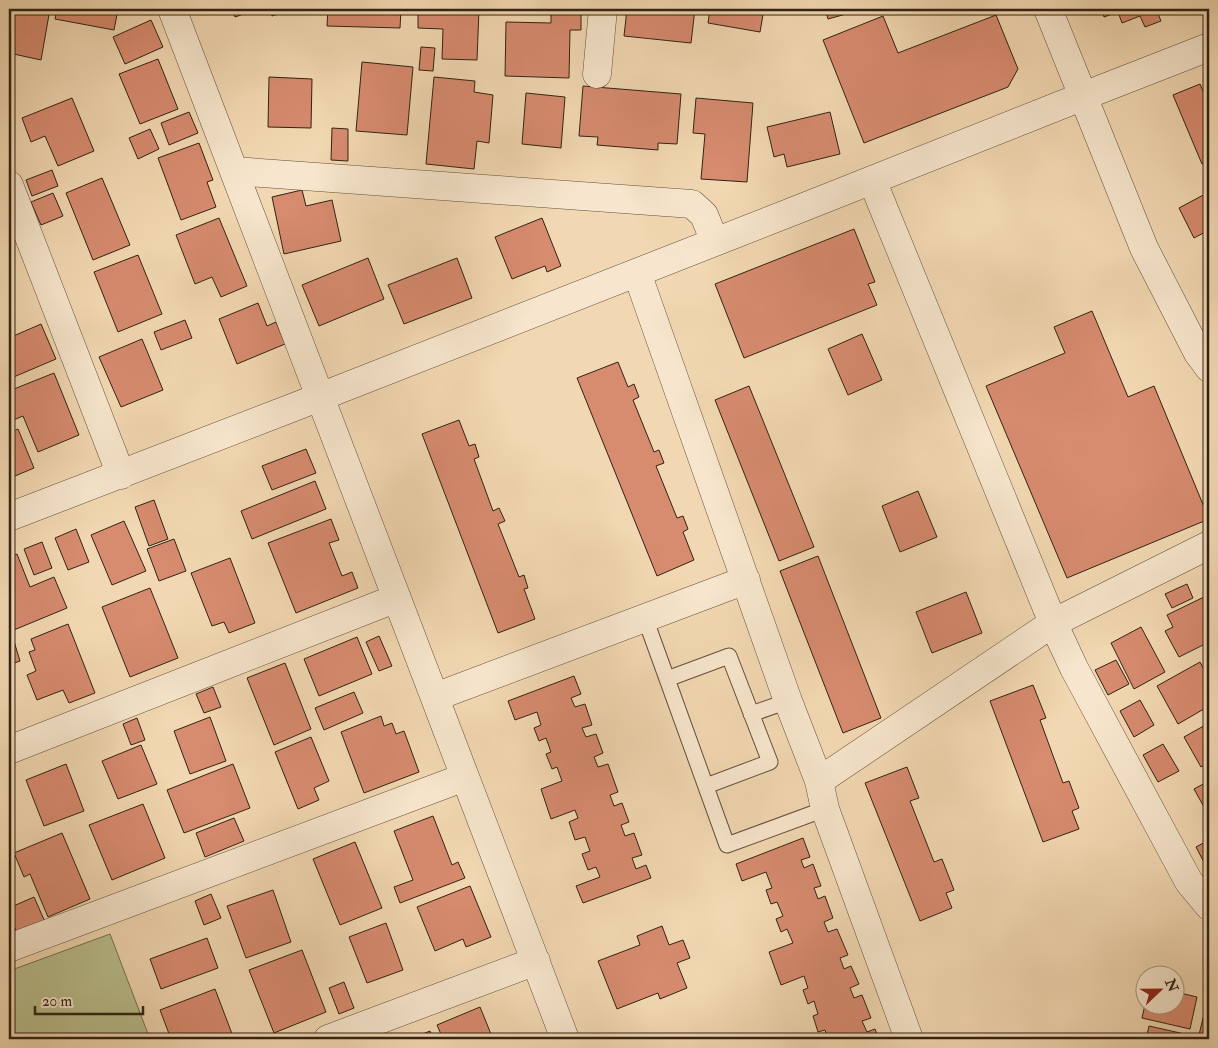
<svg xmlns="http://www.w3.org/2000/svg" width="1218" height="1048" font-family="'IM FELL Double Pica',serif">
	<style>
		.green { fill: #b9bf8d; stroke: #757050 }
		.building { fill: #d78b6f; stroke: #312214 }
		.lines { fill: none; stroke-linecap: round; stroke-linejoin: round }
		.service-casing { stroke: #61503c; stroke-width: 17 }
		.minor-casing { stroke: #61503c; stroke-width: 29 }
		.tertiary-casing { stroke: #61503c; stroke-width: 29 }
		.service { stroke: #f7e6cd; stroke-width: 15 }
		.minor { stroke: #f7e6cd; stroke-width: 28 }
		.tertiary { stroke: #f7e6cd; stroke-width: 28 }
	</style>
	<rect width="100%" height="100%" fill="#f2d8b2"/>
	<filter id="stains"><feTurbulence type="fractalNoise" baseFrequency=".004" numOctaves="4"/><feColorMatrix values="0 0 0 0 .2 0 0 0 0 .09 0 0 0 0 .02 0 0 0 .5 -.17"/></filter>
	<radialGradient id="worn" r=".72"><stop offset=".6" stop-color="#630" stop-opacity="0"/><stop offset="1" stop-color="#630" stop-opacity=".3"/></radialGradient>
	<path class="green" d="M110,934L150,1039H9V971Z"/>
	<path class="building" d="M9,9H50L41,60L9,53Z
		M57,9H118L114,30L55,19Z
		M232,9H258L235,17Z
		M270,9H292L272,16Z
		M328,9H401L400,28L327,26Z
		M418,9H479L477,60L442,59L443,29L418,28Z
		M551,9H581V30H570L569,78L505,76L506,22L551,23Z
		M627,9H695L691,43L624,36Z
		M710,9H764L760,32L708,23Z
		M825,9H864L828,19Z
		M1101,9H1156L1161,21L1145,27L1140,16L1122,23L1118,12L1104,17Z
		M996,15L1018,69L1008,87L864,143L823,40L883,16L898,53Z
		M151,20L163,47L125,64L113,37Z
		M421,47L435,48L433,71L419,70Z
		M158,59L178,109L140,124L119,74Z
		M362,62L413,67L407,135L356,131Z
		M269,77L312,79L311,128L268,127Z
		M434,77L475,81L474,92L493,95L489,143L477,141L474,169L426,164Z
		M1200,84L1203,91L1209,88V161L1202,164L1173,95Z
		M583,86L681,94L677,144L658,143V150L597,145L598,137L579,136Z
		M526,93L565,97L561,148L522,144Z
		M72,98L94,151L58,166L45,136L31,142L22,118Z
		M696,98L753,103L747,182L701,179L705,134L693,133Z
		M189,112L198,133L169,145L161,123Z
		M830,112L840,154L787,167L784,154L774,157L767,127Z
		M332,128L348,129V161L331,160Z
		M150,129L159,149L138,159L129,138Z
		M199,143L213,180L207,182L216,207L181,220L158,158Z
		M52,170L58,186L32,196L26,180Z
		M102,178L130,245L93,260L66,193Z
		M302,190L306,206L332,200L341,241L284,254L272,197Z
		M1209,192V230L1194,238L1179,208Z
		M53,193L63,216L41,225L31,202Z
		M219,218L247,286L221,297L212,277L195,284L176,235Z
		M542,218L561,266L547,272L545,266L512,279L495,237Z
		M854,229L875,282L868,284L877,305L744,358L715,284Z
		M138,255L162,314L118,332L94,272Z
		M368,258L384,299L319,326L302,285Z
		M457,258L472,298L404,324L388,285Z
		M258,303L267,326L276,322L285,344L237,364L219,319Z
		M1092,311L1128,397L1154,386L1209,519L1067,578L986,386L1065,353L1054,327Z
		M185,320L192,338L161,350L154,332Z
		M41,324L56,359L9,379V338Z
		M862,334L882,380L848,395L828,349Z
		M142,339L163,390L121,407L99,357Z
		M618,362L628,387L634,384L639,397L633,400L654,452L659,450L664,463L656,466L677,518L683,516L688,529L683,532L694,560L657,576L577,378Z
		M54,373L79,435L38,452L23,416L9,422V391Z
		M749,386L814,547L779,561L715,400Z
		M459,420L469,446L475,444L479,457L474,459L493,511L499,508L505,521L498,524L519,577L524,575L528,588L524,589L535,619L498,633L422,434Z
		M18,429L34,468L15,476L9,461V433Z
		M306,449L316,473L272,490L262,466Z
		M315,481L326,509L252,539L241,511Z
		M918,491L937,537L900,552L882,506Z
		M154,500L168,539L149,546L135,507Z
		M331,519L339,540L329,543L342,576L352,572L358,588L296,613L268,543Z
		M124,521L146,571L112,585L91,535Z
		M76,529L89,562L68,570L55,538Z
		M174,539L186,571L159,581L147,549Z
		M42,542L52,568L34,575L24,549Z
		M17,554L30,587L54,577L67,608L9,632V557Z
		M818,556L881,718L843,733L780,571Z
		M230,558L255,623L229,633L224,622L212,626L191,573Z
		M1187,584L1193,598L1172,608L1165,594Z
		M150,588L178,658L130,677L102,607Z
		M966,592L982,633L932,653L916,612Z
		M1206,596L1209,602V642L1179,657L1165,631L1173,627L1167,615Z
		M68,624L95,693L69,703L63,690L37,700L27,675L36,671L29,652L35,650L31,639Z
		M1141,627L1165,672L1134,689L1111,643Z
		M379,636L392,666L379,671L366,642Z
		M357,637L372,674L319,696L304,659Z
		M13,638L20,661L9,665V639Z
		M1116,660L1129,684L1108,695L1095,670Z
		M1200,662L1209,679V706L1178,724L1157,686Z
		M285,663L311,729L274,745L247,678Z
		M574,676L581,694L571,698L575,707L585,704L592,725L582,728L586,737L596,734L603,753L594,757L598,767L608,764L618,792L610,795L614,806L622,803L629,822L621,825L625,836L634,833L642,855L632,858L636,869L646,865L651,878L583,903L576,886L600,877L596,867L588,870L582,854L590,851L585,837L575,840L569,822L578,818L575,810L551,819L541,789L562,781L557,767L552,769L546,754L551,752L546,738L539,741L534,728L541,725L537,712L515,720L508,701Z
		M1033,685L1046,718L1040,720L1063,783L1069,781L1079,808L1072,811L1079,829L1043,842L990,701Z
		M213,687L221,707L204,713L196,694Z
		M354,692L363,713L324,730L315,708Z
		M1140,700L1154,725L1134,737L1120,711Z
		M381,716L384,726L392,723L396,734L404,731L419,772L364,793L341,732Z
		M210,717L226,761L190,774L174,731Z
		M137,718L145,740L131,745L123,724Z
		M1209,723V762L1201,767L1184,737Z
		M311,737L329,781L314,788L319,800L298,809L275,752Z
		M1163,744L1179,771L1158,782L1143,755Z
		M141,745L157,784L118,799L102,761Z
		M66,764L84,811L44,826L26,780Z
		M233,764L250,808L184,833L167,790Z
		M907,767L919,798L910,801L934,862L942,859L954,890L946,893L952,908L920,921L865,783Z
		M1209,781V816L1194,789Z
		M143,804L165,858L112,880L89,825Z
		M433,816L452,865L458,862L465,878L400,903L394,887L413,880L394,831Z
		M234,818L244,841L205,857L196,833Z
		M62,833L90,899L48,917L30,874L24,877L14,853Z
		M803,838L810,857L801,860L804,868L813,864L821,886L814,888L818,899L825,896L833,918L824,922L828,932L837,929L848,955L840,958L844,969L851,966L859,984L850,988L854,998L862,995L871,1018L862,1021L867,1032L875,1029L879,1039H828L825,1030L818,1032L813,1016L818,1014L814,1001L808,1004L803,990L808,988L804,976L781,985L769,952L793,943L787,929L781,932L776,919L783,916L777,902L771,904L766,890L772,888L766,872L742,881L736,864Z
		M1209,840V869L1208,870L1196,847Z
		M355,842L382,908L340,925L313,859Z
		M470,886L491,937L466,947L463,939L435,951L417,907Z
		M273,890L291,942L246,958L227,906Z
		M211,894L221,918L204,925L195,901Z
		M34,897L45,922L18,935L9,915V908Z
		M386,923L403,970L367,983L349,937Z
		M662,926L669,945L683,940L690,958L677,963L687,988L660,999L658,993L617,1009L598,961L640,945L637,936Z
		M207,938L218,968L161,989L150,959Z
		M302,950L326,1012L274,1033L249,970Z
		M344,982L354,1008L339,1014L329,988Z
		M215,989L234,1039H171L160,1010Z
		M1176,992L1197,997L1190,1029L1142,1018L1146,1000V1006H1176Z
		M480,1007L493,1039H443L437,1025Z
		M1204,1014L1209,1016V1039H1198Z
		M1149,1026L1189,1035L1188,1039H1146Z
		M430,1031L433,1039H411Z"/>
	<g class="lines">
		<defs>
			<path id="service" d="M645,618L727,845L825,809
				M667,679L729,656L770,762L706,786
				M751,714L788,701"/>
			<path id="minor" d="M172,9L565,1039
				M597,74L603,9
				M234,171L692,204L704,215L715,242
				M872,180L1053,623L1074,668L1189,882L1209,906
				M9,185L121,475
				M637,273L788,701L819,781L825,809L909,1039
				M9,517C273,416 536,313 799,209C936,155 1072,100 1209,47
				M435,697L746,580
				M9,750L397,598
				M819,781L1053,623L1209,545
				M9,948L465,777
				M328,1039L536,961"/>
			<path id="tertiary" d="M1048,9L1144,248L1198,353L1209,368"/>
		</defs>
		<use href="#service" class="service-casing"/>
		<use href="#minor" class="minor-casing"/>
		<use href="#tertiary" class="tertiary-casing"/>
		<use href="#service" class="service"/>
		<use href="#minor" class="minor"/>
		<use href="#tertiary" class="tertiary"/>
	</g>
	<rect width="1218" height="1048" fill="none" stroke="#f2d8b2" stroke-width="30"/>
	<rect x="10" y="10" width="1198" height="1028" fill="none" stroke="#312214" stroke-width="2.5"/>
	<rect x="15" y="15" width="1188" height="1018" fill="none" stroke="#312214"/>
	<g transform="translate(1160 990) rotate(68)"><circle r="24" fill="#f7e6cd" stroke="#a89883"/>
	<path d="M0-4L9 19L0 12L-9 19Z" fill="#8f2418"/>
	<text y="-8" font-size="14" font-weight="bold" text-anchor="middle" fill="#312214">N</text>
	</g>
	<path d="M35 1006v8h108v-8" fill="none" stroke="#312214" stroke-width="2.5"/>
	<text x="42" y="1006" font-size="15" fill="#312214" stroke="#f7e6cd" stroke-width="4" paint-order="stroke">20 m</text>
	<rect width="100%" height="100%" filter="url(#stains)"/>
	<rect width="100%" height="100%" fill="url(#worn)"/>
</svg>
